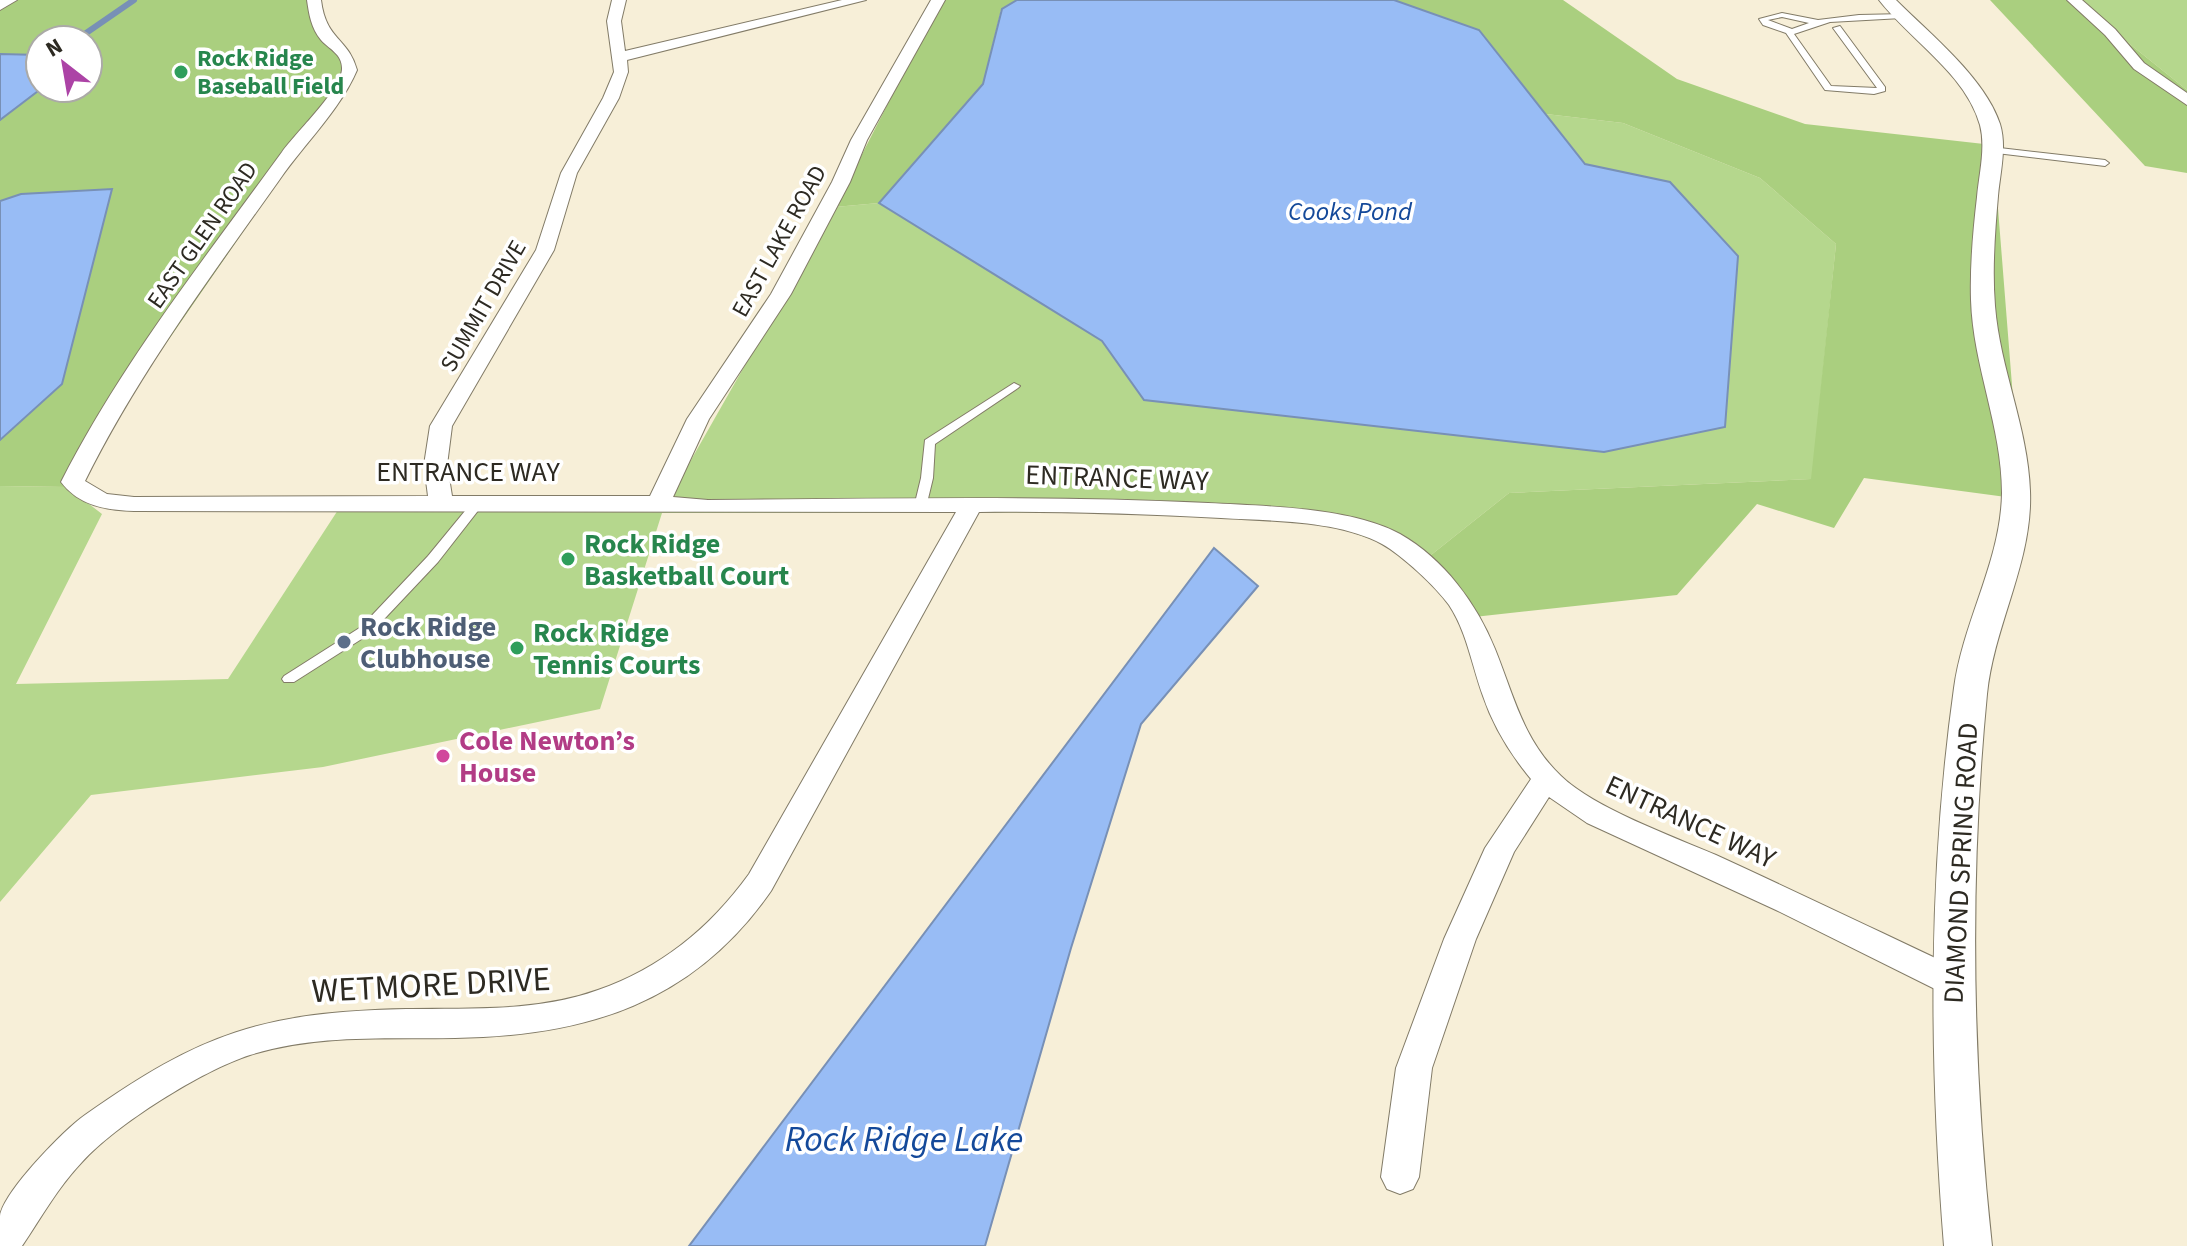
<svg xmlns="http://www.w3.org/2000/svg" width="2187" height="1246" font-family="'Source Sans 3',sans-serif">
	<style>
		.green { fill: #b5d78d }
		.forest { fill: #aacf7f }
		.water { fill: #98bcf5; stroke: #7890b6; stroke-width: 2 }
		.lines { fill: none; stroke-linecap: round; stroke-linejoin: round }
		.stream { stroke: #7890b6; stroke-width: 6 }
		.service-casing { stroke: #827b67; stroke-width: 2 }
		.minor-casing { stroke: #827b67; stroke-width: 2 }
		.tertiary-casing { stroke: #827b67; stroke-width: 2 }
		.service { fill: #fff; fill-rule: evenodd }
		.minor { fill: #fff; fill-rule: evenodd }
		.tertiary { fill: #fff; fill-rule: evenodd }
		.leisure-dot { fill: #2e9e5b; stroke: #fff; stroke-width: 3 }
		.service-dot { fill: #5c6f8a; stroke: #fff; stroke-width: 3 }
		.hotel-dot { fill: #d1479c; stroke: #fff; stroke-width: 3 }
		.labels { text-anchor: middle; stroke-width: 7; stroke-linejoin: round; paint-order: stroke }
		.far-leisure-label { font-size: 24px; font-weight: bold; fill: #27864d; stroke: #fff; text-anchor: start }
		.far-street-label { font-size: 24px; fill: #2d2a22; stroke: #fff }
		.far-water-label { font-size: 26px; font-style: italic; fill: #14499a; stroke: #fff }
		.street-label { font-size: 28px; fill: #2d2a22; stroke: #fff }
		.leisure-label { font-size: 28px; font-weight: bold; fill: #27864d; stroke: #fff; text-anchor: start }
		.service-label { font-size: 28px; font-weight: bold; fill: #4e5e75; stroke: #fff; text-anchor: start }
		.hotel-label { font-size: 28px; font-weight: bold; fill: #b23c85; stroke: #fff; text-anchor: start }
		.near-street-label { font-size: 34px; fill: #2d2a22; stroke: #fff }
		.near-water-label { font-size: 36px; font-style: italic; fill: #14499a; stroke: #fff }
	</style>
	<rect width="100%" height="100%" fill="#f7efd8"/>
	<path class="green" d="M2075,0H2187V90Z
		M1546,114L1623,123L1760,178L1836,244L1812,479L1509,493L1426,559L1295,512L662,513L600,709L323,767L91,795L0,902V486L67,487L102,514L16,684L228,679L338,510L662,511L835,207L879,203L1102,341L1144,400L1670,182L1585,164Z"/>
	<path class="forest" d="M0,0H317L314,10L354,71L67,487L0,486V440L62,384L22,194L0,201V120L42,88H88V40H40V55L0,54Z
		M941,0H1017L1001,10L983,84L879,203L835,207Z
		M1394,0H1563L1677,79L1805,124L1993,145L2021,499L1864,478L1834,528L1757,504L1677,595L1474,617L1426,559L1509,493L1811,479L1836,244L1760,178L1623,123L1546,114L1479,30Z
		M1990,0H2075L2187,90V173L2145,166Z"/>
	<path class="water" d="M1017,0H1394L1479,30L1585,164L1670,182L1738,256L1725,427L1604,452L1144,400L1102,341L879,203L983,84L1002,9Z
		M0,54L40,55L42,88L0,120Z
		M112,189L62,384L0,440V201L21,194Z
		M1214,548L1258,586L1141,724L1071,948L985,1246H689Z"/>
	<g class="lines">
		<path class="stream" d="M76,40L134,0"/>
		<defs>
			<path id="service" d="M1782,13L1818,20L1859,15L1905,14L1906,16L1902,18L1830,22L1794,34L1831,86L1877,88L1833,28L1840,26L1885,87V91L1874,94L1825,90L1786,33L1763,25L1759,19ZM1782,17L1809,23L1792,29L1768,20Z
				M1991,147L2105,160L2109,163L2105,166L1988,152V148Z
				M1014,383L1020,386L1018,388L935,444L933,478L926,507L925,510H915L914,507L921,478L925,440Z
				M478,499L484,503L438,562L371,633L294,682H284L282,679L284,676L361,627L428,556L474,500Z"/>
			<path id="minor" d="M0,0H17L0,10Z
				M307,0H321C326,41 348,37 357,70C340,110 305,143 280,179C211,276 138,374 85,481L107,494L134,497L428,496L424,465L430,426L536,250L561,173L603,98L614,72L607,21L612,0H626L621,21L625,51L842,0H866L627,60L628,72L619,98L577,173L554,250L452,426L447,465L452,496H650L687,419L771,294L832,182L851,140L931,0H945L867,140L850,182L791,294L709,419L673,497L708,500C875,499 1041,495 1208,503C1263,506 1351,507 1400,534C1444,559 1477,604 1495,649C1514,696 1523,740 1561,776C1594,808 1672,836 1716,855C1799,893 1882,933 1965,972L1970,982L1965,992L1953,996L1941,992L1776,910L1587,823L1549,797L1514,852L1476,939L1432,1068L1419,1177L1413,1189L1400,1194L1387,1189L1381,1177L1396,1068L1444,939L1485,848L1531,779C1511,755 1493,726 1483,696C1472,666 1467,632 1449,605C1436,587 1402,555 1382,544C1338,520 1270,521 1221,518C1141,514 1060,511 979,512L771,891C693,1003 587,1036 455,1038C387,1039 315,1034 250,1055C201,1071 117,1124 82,1162C58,1187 41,1218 22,1246H0C0,1236 0,1225 0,1216C4,1191 64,1130 85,1115C201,1033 263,1012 406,1009C469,1008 537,1012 598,990C661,968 710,928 749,874L956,512L134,511C106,510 79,506 61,482C121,364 205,258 282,152C295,133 343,88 342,68C342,54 329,49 321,40C311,28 309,14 307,0Z
				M2067,0H2082L2115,29L2144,63L2187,93V105L2134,69L2105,35Z"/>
			<path id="tertiary" d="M1879,0H1896C1930,34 1985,78 2000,124C2007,147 2000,173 1998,196C1995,232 1992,269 1995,306C2000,369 2028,428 2030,491C2033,561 1994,625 1987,694C1969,879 1972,1061 1992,1246H1944C1929,1059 1928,874 1954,688C1963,621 2001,561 2002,493C2002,427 1973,366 1971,300C1970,266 1973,231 1977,197C1979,174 1986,148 1980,125C1966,74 1910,40 1879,0Z"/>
		</defs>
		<use href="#service" class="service-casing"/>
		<use href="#minor" class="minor-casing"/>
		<use href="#tertiary" class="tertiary-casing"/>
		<use href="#service" class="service"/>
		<use href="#minor" class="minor"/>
		<use href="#tertiary" class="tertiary"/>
	</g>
	<g class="leisure-dot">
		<circle cx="181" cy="72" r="8"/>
		<circle cx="568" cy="559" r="8"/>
		<circle cx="517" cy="648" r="8"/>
	</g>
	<circle class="service-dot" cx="344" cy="642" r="8"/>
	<circle class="hotel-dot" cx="443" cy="756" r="8"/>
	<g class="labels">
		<g class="far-leisure-label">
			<text x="197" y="66">Rock Ridge<tspan x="197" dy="28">Baseball Field</tspan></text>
		</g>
		<g class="far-street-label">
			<text transform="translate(202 235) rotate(-55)" y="8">EAST GLEN ROAD</text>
			<text transform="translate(779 241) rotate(-61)" y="8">EAST LAKE ROAD</text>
			<text transform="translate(483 306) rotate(-60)" y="8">SUMMIT DRIVE</text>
		</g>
		<g class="far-water-label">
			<text x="1350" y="220">Cooks Pond</text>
		</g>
		<g class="street-label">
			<text x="468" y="481">ENTRANCE WAY</text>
			<text transform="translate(1117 477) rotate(2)" y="10">ENTRANCE WAY</text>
			<text transform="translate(1691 821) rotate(25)" y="10">ENTRANCE WAY</text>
			<text transform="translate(1960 863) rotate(-87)" y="10">DIAMOND SPRING ROAD</text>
		</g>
		<g class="leisure-label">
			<text x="584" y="553">Rock Ridge<tspan x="584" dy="32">Basketball Court</tspan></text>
			<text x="533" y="642">Rock Ridge<tspan x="533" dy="32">Tennis Courts</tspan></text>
		</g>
		<g class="service-label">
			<text x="360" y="636">Rock Ridge<tspan x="360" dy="32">Clubhouse</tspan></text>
		</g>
		<g class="hotel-label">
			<text x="459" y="750">Cole Newton’s<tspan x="459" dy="32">House</tspan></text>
		</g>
		<g class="near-street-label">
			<text transform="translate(431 984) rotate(-3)" y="12">WETMORE DRIVE</text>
		</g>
		<g class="near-water-label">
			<text x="904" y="1151">Rock Ridge Lake</text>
		</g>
	</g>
	<g transform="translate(64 64) rotate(329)"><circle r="38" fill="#ffffff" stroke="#abaaa7" stroke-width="2"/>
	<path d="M0-6L14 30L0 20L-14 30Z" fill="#ac43a6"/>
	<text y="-12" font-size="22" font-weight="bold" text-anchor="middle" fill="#2d2a22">N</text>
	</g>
</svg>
